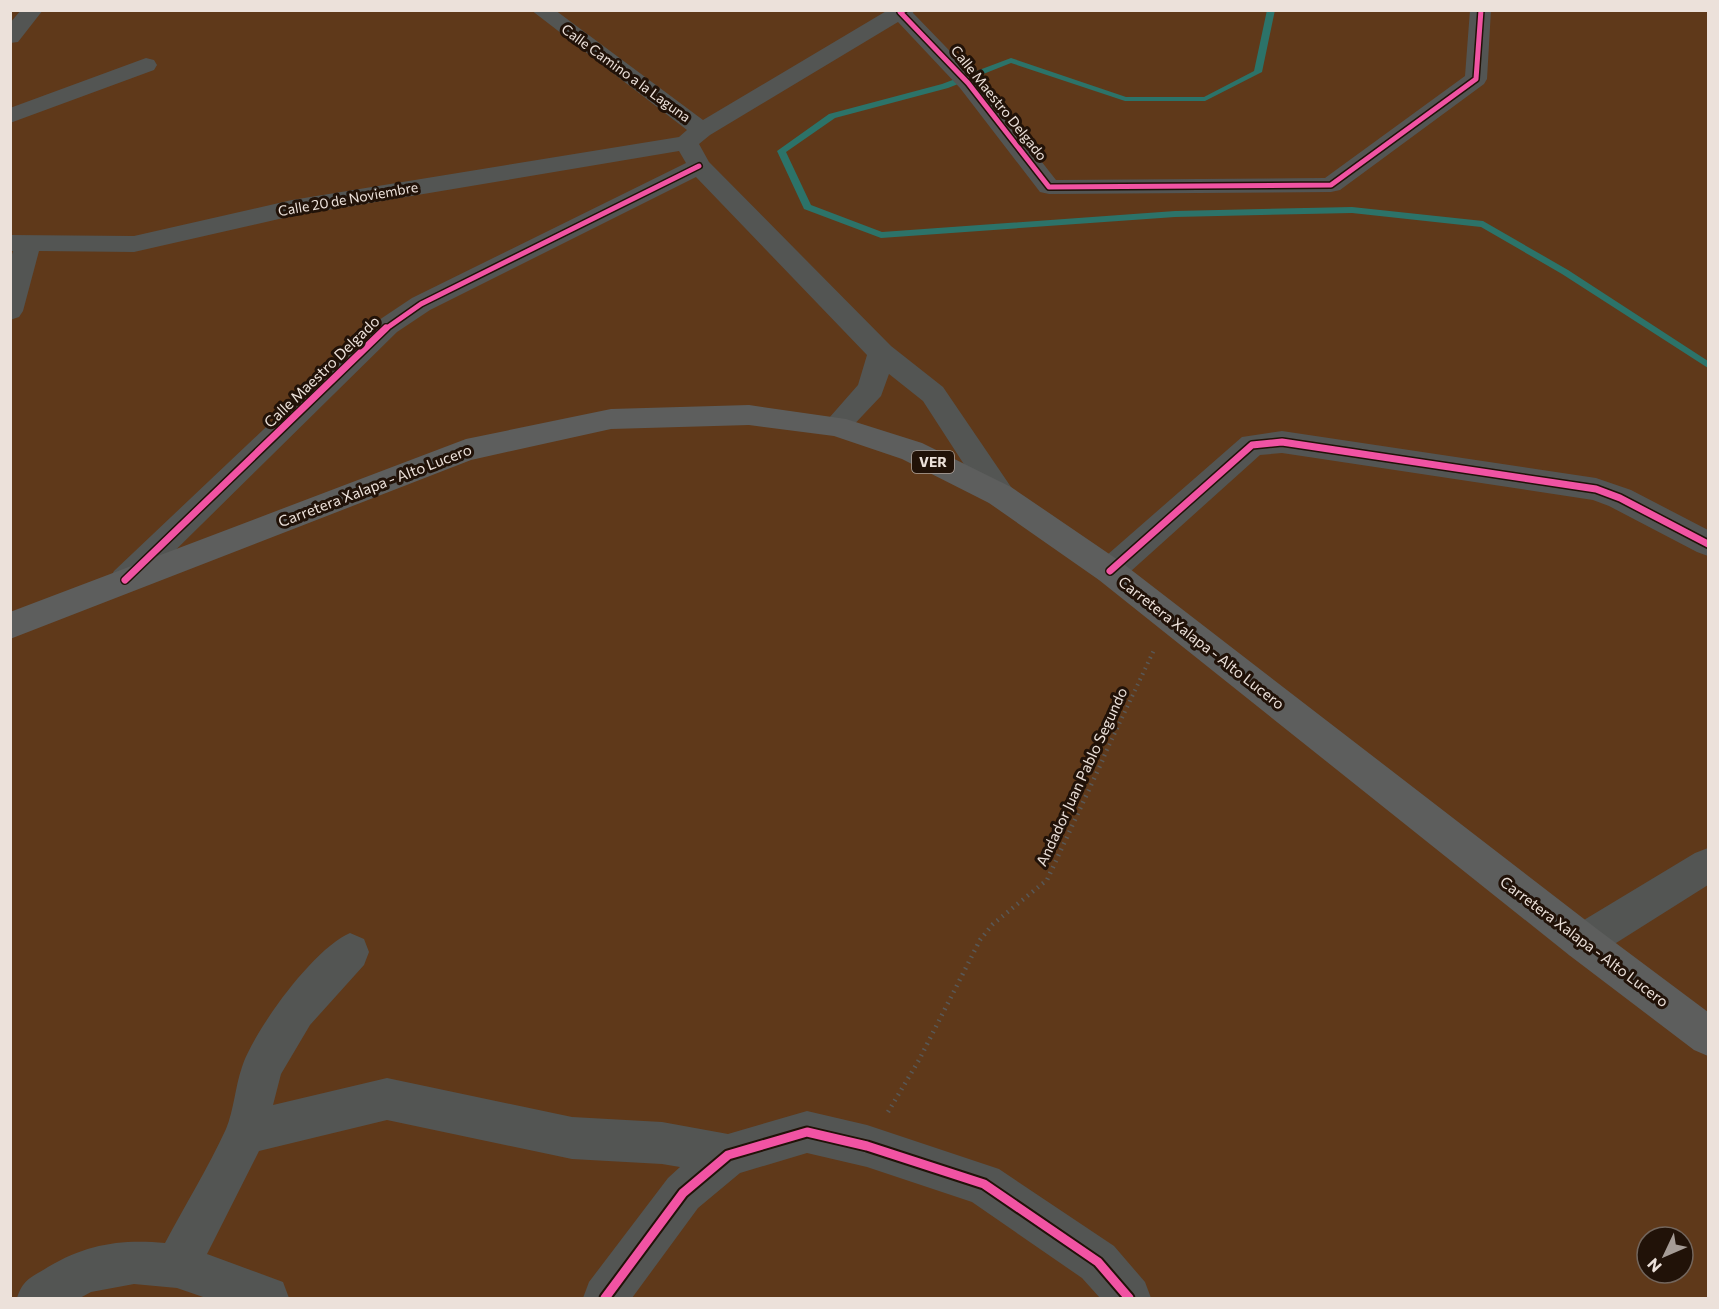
<svg xmlns="http://www.w3.org/2000/svg" width="1719" height="1309" font-family="Commissioner,sans-serif">
	<style>
		.forest { fill: #5f391a; fill-rule: evenodd }
		.lines { fill: none; stroke-linecap: round; stroke-linejoin: round }
		.stream { fill: #2c7369; fill-rule: evenodd }
		.path-far1 { stroke: #595856; stroke-width: 4; stroke-dasharray: 1.5 4.5; stroke-linecap: butt }
		.path { stroke: #595856; stroke-width: 4.5; stroke-dasharray: 1.5 5; stroke-linecap: butt }
		.minor { fill: #535553; fill-rule: evenodd }
		.major { fill: #5d5e5d; fill-rule: evenodd }
		.cycleway-far2-casing { stroke: #211208; stroke-width: 8 }
		.cycleway-far1-casing { stroke: #211208; stroke-width: 10 }
		.cycleway-casing { stroke: #211208; stroke-width: 13 }
		.cycleway-far2 { stroke: #f153a3; stroke-width: 5 }
		.cycleway-far1 { stroke: #f153a3; stroke-width: 7 }
		.cycleway { stroke: #f153a3; stroke-width: 9 }
		.labels { text-anchor: middle; stroke-width: 6; stroke-linejoin: round; paint-order: stroke }
		.far-street-label { font-size: 14px; fill: #ece1da; stroke: #211208 }
		.shield { fill: #211208; stroke: #afa39b; stroke-width: 1.5 }
		.shield-label { font-size: 14px; font-weight: bold; fill: #ece1da }
		.street-label { font-size: 15px; fill: #ece1da; stroke: #211208 }
	</style>
	<rect width="100%" height="100%" fill="#251d17"/>
	<path class="forest" d="M10,11H1708V1298H11ZM1647,1237H1683V1273H1647Z"/>
	<g class="lines">
		<path class="stream" d="M1267,10H1275L1262,72L1205,101H1125L1011,63L948,88L835,118L786,152L811,205L882,232L1175,211L1352,207L1483,221L1568,270L1708,361V368L1562,274L1481,227L1352,213L1175,217L881,238L804,209L777,151L829,114L942,84L1011,58L1126,97H1204L1254,71Z"/>
		<path class="path-far1" d="M1104,756L1154,650"/>
		<path class="path" d="M888,1112L919,1060L980,940L993,924L1047,880L1105,755"/>
		<path class="minor" d="M21,10H43L18,42L10,43V23Z
			M531,10H555L703,120L888,10H914L913,13L976,78L1056,180L1325,178L1465,76L1470,10H1491L1487,79L1484,84L1340,190L1331,192L1049,194L1040,192L960,88L898,22L710,135L699,144L709,162L891,346L943,387L1011,487L1015,495L1011,503L1000,506L989,503L923,401L889,374L881,396L846,433L836,436L826,433L822,426L858,385L867,355L696,177L430,310L397,332L136,589L125,593L114,589L109,580L114,571L379,320L412,298L686,163L679,151L292,216L134,252L39,251L23,311L19,317L10,320V261L13,251H10V235L134,236L292,200L679,137L687,130Z
			M146,58L154,60L157,65L154,70L10,123V108Z
			M1282,431L1596,478L1631,490L1708,530V556L1697,552L1609,506L1593,500L1282,453L1260,455L1121,580L1110,583L1099,580L1094,571L1099,562L1242,437Z
			M1708,848V885L1597,955L1583,961L1569,955L1564,942L1569,929L1695,853Z
			M350,933L364,939L369,952L364,965L310,1025L281,1074L273,1105L387,1078L572,1117L662,1122L728,1134L807,1111L867,1125L999,1169L1114,1246L1145,1282L1151,1298H1100L1082,1278L972,1202L867,1167L807,1153L740,1173L698,1208L632,1298H583L589,1282L668,1178L680,1167L662,1164L572,1159L387,1120L259,1151L207,1254L283,1282L289,1298H206L177,1288L134,1284L91,1292L80,1298H17C23,1279 32,1277 48,1267C87,1244 121,1239 165,1243C185,1205 208,1168 226,1129C234,1110 235,1087 242,1067C254,1030 314,948 350,933Z"/>
		<path class="major" d="M749,405L846,419L922,443L1011,487L1121,562L1597,929L1708,1012V1056L1694,1050L1569,955L1099,580L989,503L902,459L834,436L749,425L611,429L471,460L10,639V612L466,439L611,409Z"/>
		<defs>
			<path id="cycleway-far2" d="M904,10L900,12L968,83L1049,187L1331,185L1476,79L1481,10
				M384,330L421,304L699,166"/>
			<path id="cycleway-far1" d="M1110,571L1252,445L1282,442L1596,489L1620,498L1708,544
				M125,580L386,328"/>
			<path id="cycleway" d="M605,1298L683,1193L728,1155L807,1132L867,1146L984,1184L1098,1262L1129,1298"/>
		</defs>
		<use href="#cycleway-far2" class="cycleway-far2-casing"/>
		<use href="#cycleway-far1" class="cycleway-far1-casing"/>
		<use href="#cycleway" class="cycleway-casing"/>
		<use href="#cycleway-far2" class="cycleway-far2"/>
		<use href="#cycleway-far1" class="cycleway-far1"/>
		<use href="#cycleway" class="cycleway"/>
	</g>
	<g class="labels">
		<g class="far-street-label">
			<text transform="translate(626 73) rotate(36)" y="5">Calle Camino a la Laguna</text>
			<text transform="translate(999 103) rotate(51)" y="5">Calle Maestro Delgado</text>
			<text transform="translate(348 199) rotate(-10)" y="5">Calle 20 de Noviembre</text>
		</g>
		<rect class="shield" x="912" y="451" width="42" height="22" rx="4.5"/>
		<g class="shield-label">
			<text x="933" y="467">VER</text>
		</g>
		<g class="street-label">
			<text transform="translate(322 372) rotate(-44)" y="5">Calle Maestro Delgado</text>
			<text transform="translate(375 486) rotate(-21)" y="5">Carretera Xalapa - Alto Lucero</text>
			<text transform="translate(1201 643) rotate(38)" y="5">Carretera Xalapa - Alto Lucero</text>
			<text transform="translate(1082 777) rotate(-65)" y="5">Andador Juan Pablo Segundo</text>
			<text transform="translate(1584 942) rotate(37)" y="5">Carretera Xalapa - Alto Lucero</text>
		</g>
	</g>
	<rect width="1719" height="1309" fill="none" stroke="#ece1da" stroke-width="24"/>
	<g transform="translate(1665 1255) rotate(226)"><circle r="28" fill="#211208" stroke="#72655c" stroke-width="1.5"/>
	<path d="M0-4.5L10 22L0 15L-10 22Z" fill="#a69c96"/>
	<text y="-9" font-size="16" font-weight="bold" text-anchor="middle" fill="#ece1da">N</text>
	</g>
</svg>
